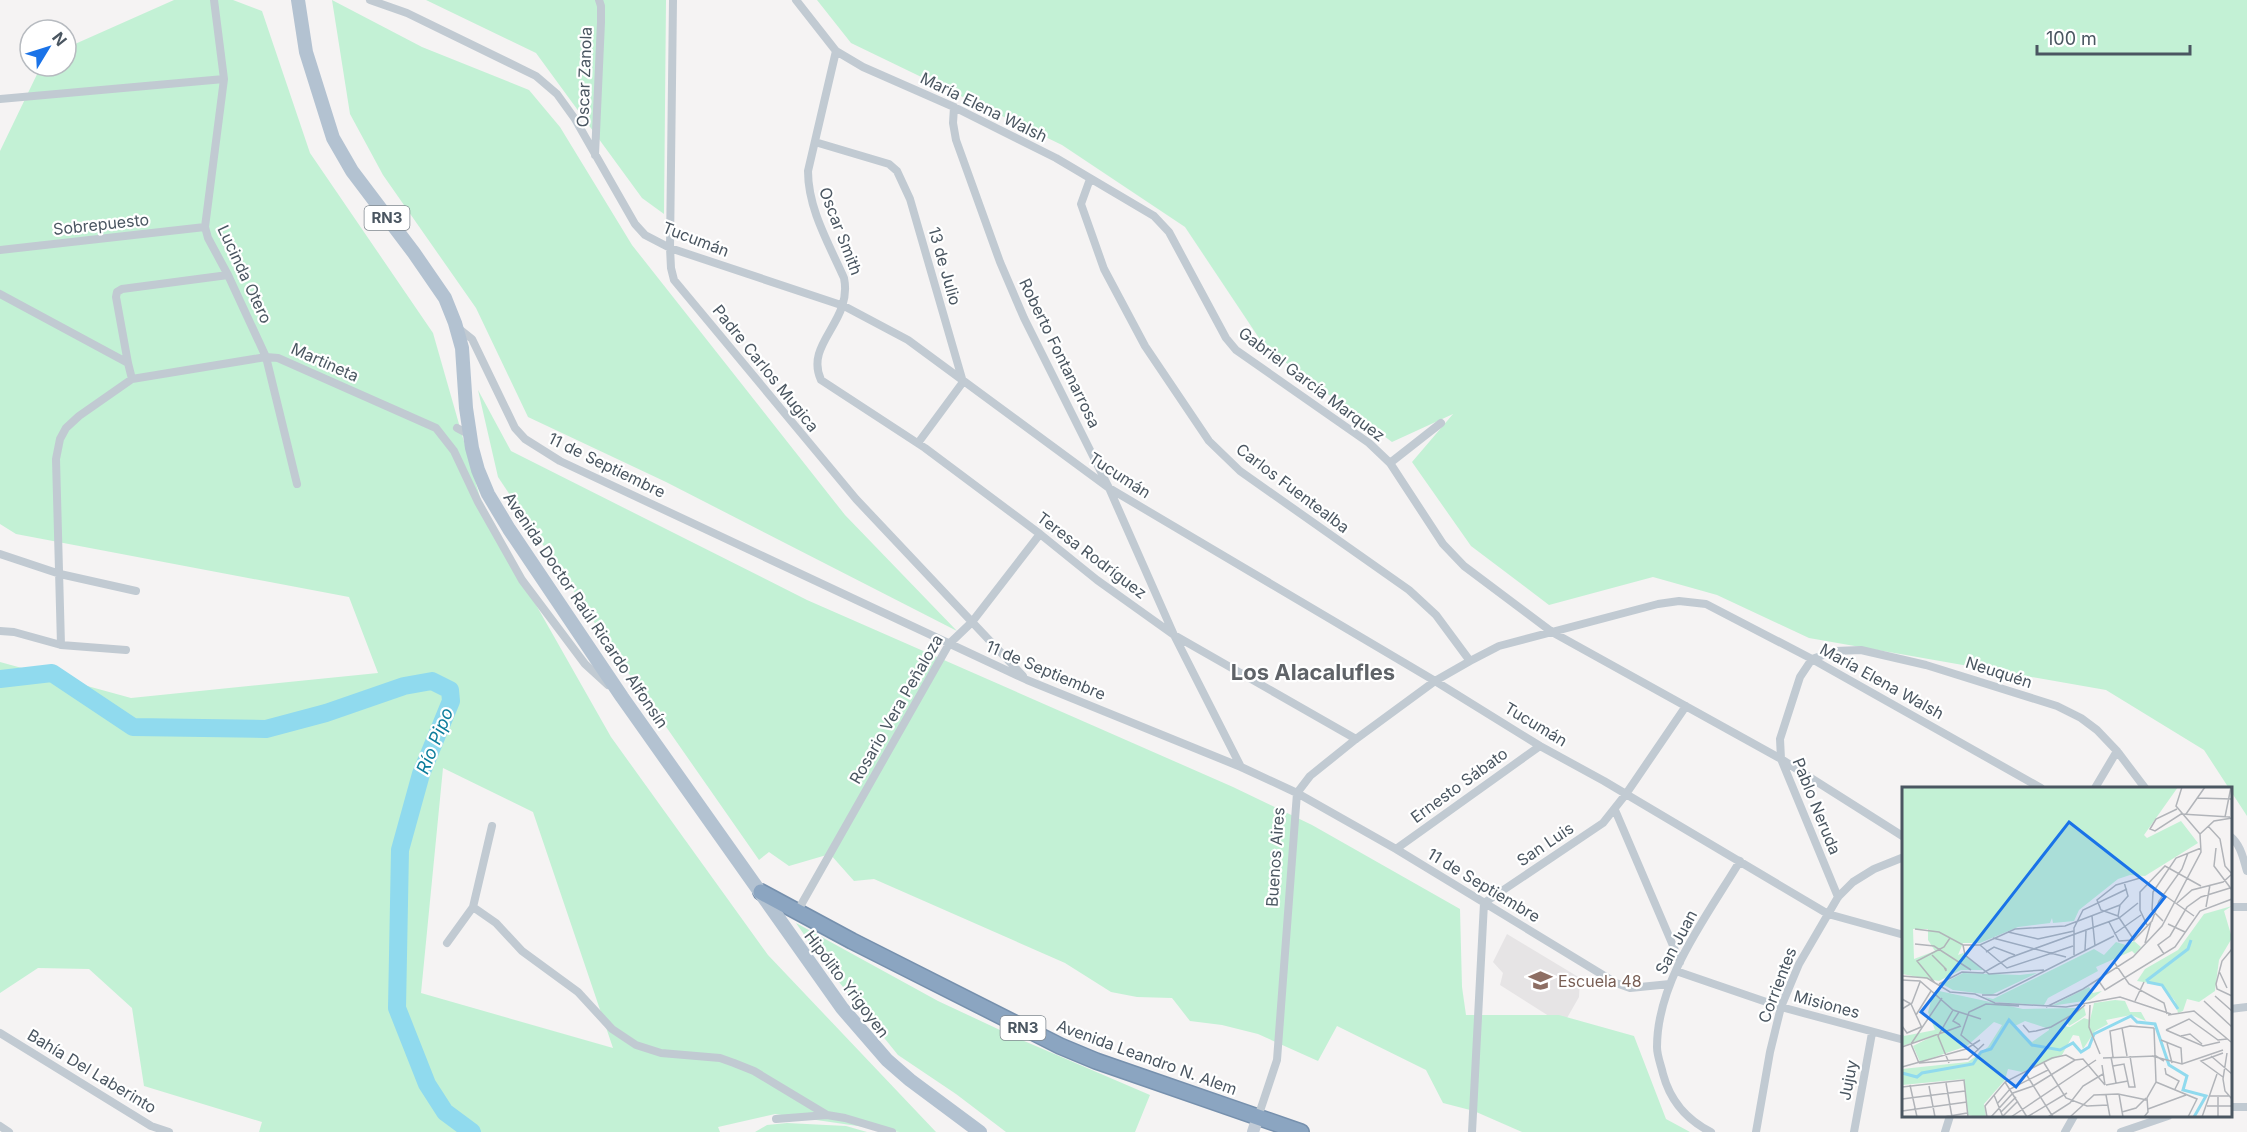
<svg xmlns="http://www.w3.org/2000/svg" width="2247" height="1132" font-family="Inter,sans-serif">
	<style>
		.education { fill: #e6e4e5 }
		.green { fill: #c3f1d5; fill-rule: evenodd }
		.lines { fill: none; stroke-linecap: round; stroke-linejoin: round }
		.river { stroke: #90daee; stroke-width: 18 }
		.highway-casing { stroke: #7690ad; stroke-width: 18 }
		.street { stroke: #c1cad2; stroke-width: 8 }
		.secondary { stroke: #c1cbd6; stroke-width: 12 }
		.primary { stroke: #b3c2d1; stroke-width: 14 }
		.highway { stroke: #8ba5c1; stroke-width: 15 }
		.labels { text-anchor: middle; stroke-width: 4.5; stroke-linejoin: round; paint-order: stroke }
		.shield { fill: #fff; stroke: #808990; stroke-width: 1.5 }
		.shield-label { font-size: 15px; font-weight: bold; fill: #4a5661 }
		.street-label { font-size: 16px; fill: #4a5661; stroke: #fff }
		.education-label { font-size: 16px; fill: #785e54; stroke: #fff; text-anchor: start }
		.water-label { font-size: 18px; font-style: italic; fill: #0c7c9b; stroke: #fff }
		.district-label { font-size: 22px; font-weight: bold; fill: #5f6368; stroke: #fff }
		.inset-river { fill: none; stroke: #90daee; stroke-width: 3 }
		.inset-road { fill: none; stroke: #b1b4b9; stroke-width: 1.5 }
		.view { fill: #1a73e8; fill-opacity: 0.15; stroke: #1a73e8; stroke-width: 3 }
		.inset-edge { fill: none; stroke: #4a5661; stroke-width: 3 }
	</style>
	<rect width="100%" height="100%" fill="#f5f3f3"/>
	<path class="education" d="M1507,934L1580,978L1579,997L1563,1025L1500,985L1503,973L1493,962Z"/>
	<path class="green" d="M174,0H233L262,11L310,153L433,333L485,515L611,737L768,955L936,1132H899L775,1114L718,1127L720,1132H259L262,1122L144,1086L132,1008L89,969L38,968L0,993V662L131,698L378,673L349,597L16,534L0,524V151L41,66H66V48ZM443,768L533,812L613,1048L421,993Z
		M332,0L422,47L529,90L560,127L632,245L845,515L957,631L666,482L528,417L476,308L383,175L350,114Z
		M426,0H666L664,214L642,198L536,53Z
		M817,0H2247V816L2204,750L2106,690L1809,638L1717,595L1653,577L1549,605L1471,546L1412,462L1453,414L1392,442L1265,347L1185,227L1062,145L851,43Z
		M478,390L511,451L807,600L1233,787L1312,825L1460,909L1462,987L1466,1015H1559L1634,1036L1666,1119L1690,1132H1522L1474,1111L1443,1103L1426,1070L1337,1026L1318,1061L1258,1034L1222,1025L1190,1021L1172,998L1137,997L1111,992L1065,963L874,879L854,881L830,854L789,866L769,852L759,860L616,655L498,477Z
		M796,923L938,1001L1015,1037L1150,1095L1135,1132H1006L956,1094L898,1055L826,966Z
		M787,1123L846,1126L867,1132H755L767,1125Z"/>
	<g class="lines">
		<path class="river" d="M0,679L52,673L133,727L266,729L326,713L404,686L432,681L450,690L451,701L421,774L400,850L397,1008L427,1084L445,1112L472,1132"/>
		<defs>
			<path id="highway" d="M761,892L852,941L1060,1046L1096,1061L1301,1132"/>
		</defs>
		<use href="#highway" class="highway-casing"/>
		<path class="street" d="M214,0L224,79L205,227L208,238L228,275L266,357L297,484
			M370,0L407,13L536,76L557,94L575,119L635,224L645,235L670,248L844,306L908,340L1109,488L1435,681L1540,746L1604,781L1828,914L1904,935
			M673,0L670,248L671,268L674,280L856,499L1023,676
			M796,0L836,51L863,67L954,107L1056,158L1154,216L1169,232L1226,338L1236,350L1369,443L1390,463L1443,544L1464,566L1552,632L1781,759L1904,837
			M836,51L808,171C808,209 829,244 844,278C853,322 804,343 821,380L925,448L1040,534L1097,580L1174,635L1356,739
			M0,99L224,79
			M954,107L953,123L956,140L1000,262L1024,318L1109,488L1174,635L1241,767
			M815,142L889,164L897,171L910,199L963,382L918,443
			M595,155L601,22V6L599,0
			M1090,179L1081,204L1104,269L1145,346L1209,441L1240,471L1409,590L1436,615L1470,661
			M0,250L205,227
			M0,294L128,363L132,379
			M457,327L472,339L515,428L525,439L560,461L1027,680L1241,767L1297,793L1396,849L1616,983L1630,988L1670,984
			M128,363L116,297L117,292L122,289L228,275
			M457,428L470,435
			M1390,463L1441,423
			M0,554L60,574L136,591
			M0,631L14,632L61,645L126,650
			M61,645L56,459L60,439L66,428L79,416L132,379L266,357L278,358L436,428L454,451L478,502L522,580L585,664L608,685
			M2095,788L2117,751
			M1615,810L1680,962
			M492,826L473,907L496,923L522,951L578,992L612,1029L636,1045L661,1053L720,1058L734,1063L754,1071L827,1115
			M2230,836C2241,845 2243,858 2247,871
			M1396,849L1540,746
			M1838,897L1781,759L1780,739L1800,677L1812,659L1835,651L1861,650L1926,665L2057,706L2081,718L2097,730L2117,751L2145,788
			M2230,907H2247
			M797,912L949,644L972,622L1040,534
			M447,943L473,907
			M1676,971L1781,1007L1904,1040
			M2230,1009L2247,1007
			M0,1033L151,1126L169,1132
			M2230,1107H2247
			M1258,1117L1277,1060L1297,793L1310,776L1356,739L1435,681L1470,661L1499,646L1658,604L1679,601L1706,604L1812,659L2041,788
			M776,1119L827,1115L845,1118L892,1132
			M0,1126L9,1132
			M1472,1132L1484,903L1603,823L1626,794L1686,706
			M1711,1132C1687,1120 1670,1100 1663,1074C1661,1065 1657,1056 1657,1047C1657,980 1707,916 1740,861
			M1756,1132L1770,1052L1781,1007L1799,964L1838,897L1853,882L1874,869L1904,857
			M1854,1132L1872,1033
			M1945,1132L1950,1116
			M2065,1132L2074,1116
			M2121,1132L2168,1116"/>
		<path class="secondary" d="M1253,1132L1258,1117"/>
		<path class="primary" d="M298,0L306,52L333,138L352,171L414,253L445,298L455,323L462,348L466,408L472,448L478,470L488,494L509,529L622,697L842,1008L887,1060L910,1080L980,1132"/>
		<use href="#highway" class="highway"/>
	</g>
	<defs>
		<symbol id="school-bare" viewBox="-9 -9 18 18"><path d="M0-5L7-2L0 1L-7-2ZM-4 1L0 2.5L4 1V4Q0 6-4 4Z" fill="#8d6e63" stroke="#fff" stroke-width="2.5" paint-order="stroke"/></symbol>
	</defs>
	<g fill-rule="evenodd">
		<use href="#school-bare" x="1524" y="964" width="33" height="33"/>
	</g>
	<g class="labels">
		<g class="shield">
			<rect x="364.5" y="206" width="45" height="24" rx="4.5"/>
			<rect x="1000.5" y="1016" width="45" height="24" rx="4.5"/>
		</g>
		<g class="shield-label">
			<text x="387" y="223">RN3</text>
			<text x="1023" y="1033">RN3</text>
		</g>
		<g class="street-label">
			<text transform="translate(584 77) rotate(-88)" y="6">Oscar Zanola</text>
			<text transform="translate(984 107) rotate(26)" y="6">María Elena Walsh</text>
			<text transform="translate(101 224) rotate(-6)" y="6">Sobrepuesto</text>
			<text transform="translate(841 231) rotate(69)" y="6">Oscar Smith</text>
			<text transform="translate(696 239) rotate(21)" y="6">Tucumán</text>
			<text transform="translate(945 266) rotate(74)" y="6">13 de Julio</text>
			<text transform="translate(245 274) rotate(65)" y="6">Lucinda Otero</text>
			<text transform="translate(1060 353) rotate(64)" y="6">Roberto Fontanarrosa</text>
			<text transform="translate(325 362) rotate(24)" y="6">Martineta</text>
			<text transform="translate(766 368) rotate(51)" y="6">Padre Carlos Mugica</text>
			<text transform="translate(1312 384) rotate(37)" y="6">Gabriel García Marquez</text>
			<text transform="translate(607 465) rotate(26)" y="6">11 de Septiembre</text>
			<text transform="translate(1120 475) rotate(33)" y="6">Tucumán</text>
			<text transform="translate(1293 488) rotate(37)" y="6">Carlos Fuentealba</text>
			<text transform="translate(1092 555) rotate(37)" y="6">Teresa Rodríguez</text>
			<text transform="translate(586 610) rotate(56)" y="6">Avenida Doctor Raúl Ricardo Alfonsín</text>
			<text transform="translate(1046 670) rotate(23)" y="6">11 de Septiembre</text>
			<text transform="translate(1999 672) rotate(18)" y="6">Neuquén</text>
			<text transform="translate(1882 681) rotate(29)" y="6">María Elena Walsh</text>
			<text transform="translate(896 709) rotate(-60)" y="6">Rosario Vera Peñaloza</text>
			<text transform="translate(1536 724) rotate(31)" y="6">Tucumán</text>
			<text transform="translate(1459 785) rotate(-36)" y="6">Ernesto Sábato</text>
			<text transform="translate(1817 806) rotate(68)" y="6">Pablo Neruda</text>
			<text transform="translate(1545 844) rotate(-34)" y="6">San Luis</text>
			<text transform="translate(1275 857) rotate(-86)" y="6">Buenos Aires</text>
			<text transform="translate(1484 885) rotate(31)" y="6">11 de Septiembre</text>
			<text transform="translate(1676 942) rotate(-62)" y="6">San Juan</text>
			<text transform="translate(847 984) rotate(53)" y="6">Hipólito Yrigoyen</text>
			<text transform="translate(1777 985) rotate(-69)" y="6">Corrientes</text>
			<text transform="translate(1827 1004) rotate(15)" y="6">Misiones</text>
			<text transform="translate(1147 1057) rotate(20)" y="6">Avenida Leandro N. Alem</text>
			<text transform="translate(92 1071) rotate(31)" y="6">Bahía Del Laberinto</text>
			<text transform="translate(1848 1080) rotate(-79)" y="6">Jujuy</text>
		</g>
		<g class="education-label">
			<text x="1558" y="987">Escuela 48</text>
		</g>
		<g class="water-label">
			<text transform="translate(435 741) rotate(-68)" y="6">Río Pipo</text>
		</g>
		<g class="district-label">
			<text x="1313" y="680">Los Alacalufles</text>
		</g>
	</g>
	<g transform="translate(1902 787)">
		<rect width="330" height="330" fill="#f5f3f3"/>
		<path d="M0,0H276L242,48L245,51L279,34L296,56L243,89L228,88L216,92L177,123L172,134L151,136L150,131L148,136L116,140L78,156H61L56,168L61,166L81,183H59L37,194L0,187ZM11,142H26V153L33,164L12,172ZM330,119L322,124L330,151L317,173L313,204L297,215L285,212L281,224L276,226L273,214L260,198L235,194L243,182L276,163L302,127ZM232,154L239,160L233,167L230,164L194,180L196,184L146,211L142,218L92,215L83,210L91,212L192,162L202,168L214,155L224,158ZM61,186L118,188L135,186L89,208L51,203L40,197ZM187,200L191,206L200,204L188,213L149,219ZM37,204L121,222L177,221L174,224L182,220L184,228L177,233L167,239L164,233L162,239L168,240L182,231L188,233L192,216L213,213L223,214L228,225H239L244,234L229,228L204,233L206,237L193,244L181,262L177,249L171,248L160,268L120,285L106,282L103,293L82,317L84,330H75L66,328L62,292L0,298V282L66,275L86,260L100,238L92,235L65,259L18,275L11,259L33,248L0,259V245L2,249L33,243L26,225L31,207ZM123,234L147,242V243L130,255L113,239Z" fill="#c3f1d5" fill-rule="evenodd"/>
		<path class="inset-river" d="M244,194L286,162L289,153M245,195L260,198L276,222M0,286L15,290L20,286L71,277L79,265L89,262L107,233L130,258L158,263L171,256L179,265L187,260L192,247L229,229L235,235L253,237L267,278L285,289L281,303L304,309L292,330"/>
		<path class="inset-road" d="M295,11L330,12M275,22L254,32L248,42L253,44L279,27L328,30M284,27L303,0M323,30L329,0M306,39L318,52L323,79L330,87M298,47L312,34L330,31M314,61L312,79L330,103M222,95L226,109L218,118L216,129L232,153M275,116L290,103L321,95L330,87M304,120L308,98M190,129L193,159M216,129L199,123L195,113L214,98L238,91L292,129M261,134L250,123L251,105L274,71L299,61M207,135L217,154L232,153L250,134L257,114L280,82L286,66M266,137L283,145M245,138L238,123V105L263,79L299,99M13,142L37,145L61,158H78L113,142L163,139L218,118M106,145L136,152L172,144M212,147L239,128M91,151L164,170M243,156L249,135M13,157L32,159L69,183M61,158L63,168L87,187L142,183M78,158L105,181L171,159M330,162L320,174L314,197L315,202L330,209M183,163L184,144M84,165L92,160L113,168M262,167L256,158L268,149L285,120L299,110L328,101M30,168L44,182V184L42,180M172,168V141L181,123L225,102M212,175L227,197L262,216L265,227M317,184L325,201M0,189L25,191L48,205L73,207L93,216L164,220L218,210L269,227M0,193L18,194L51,223L79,232M196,193L203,203L273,160L298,124L330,112M33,196L15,174L42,160L48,151M37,197L60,185L81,186L107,171L217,131L236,116M80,208H95L212,149M313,209L330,224M0,212L9,217L20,241M233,214L242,195M302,214L330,240M188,218L187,240L198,267M144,220L181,202L231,170L260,139L299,65L298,47L274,19L280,0M0,222L10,216L18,195M57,225L51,234L58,238M14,228L29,204M266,228L292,224L329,255M165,233L183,218M121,238L127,245L134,244L149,240L168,229M0,239L5,246L19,240M220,241L225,269M264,243L287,232L316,253L325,252M264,243L301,259L318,255M279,249L288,247L300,257M259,253L279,261L280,277M265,256L270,276M9,257L40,211M9,257L17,276M0,260L59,239M77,263L59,248L67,225L84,217L117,219M325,266L321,292L323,304L330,312M250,269L280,277L321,263M309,269L330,287M209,270L214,296M211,270L208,244L228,239L252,241M201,271L254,269L262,274M17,276L66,272L82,257M47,276L36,249L51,223M142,276L164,311L185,319L206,318M200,278L203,298M211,279L222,277L227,300H233L228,269M0,280L64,262L78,253M263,281L264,287L277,294L273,302M124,287L151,330M321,290L299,274L321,266M103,295L125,330M254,295L295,312L286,330M44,296L50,330M8,298L15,330M204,298L226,294M27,299L33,330M0,300L62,293L66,330M217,307L221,330M92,308L101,330M204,308L208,330M308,309H327M0,312L63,304M95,317L108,302L146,283M305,319H330M246,322L284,308M0,324L65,315M99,325L114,310M220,325L234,321L244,311M101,329L116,314M42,330L65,326M85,330L83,319L103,295L150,271L164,268L173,273M89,330L111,306L131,299L173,273L181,272L203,298M109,330L194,273M125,330L165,306M146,330L168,316L181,299L201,287M168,330L192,308L216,307L245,313M242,330L246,325L245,311L254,295L252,241M300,330L315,287M316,330V310"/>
		<path class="view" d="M167,35L263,110L114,300L19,225Z"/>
		<rect width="330" height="330" class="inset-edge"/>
	</g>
	<g transform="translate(48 48) rotate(52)"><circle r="28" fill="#ffffff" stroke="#b7bbc0" stroke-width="1.5"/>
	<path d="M0-4.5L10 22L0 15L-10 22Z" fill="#1a73e8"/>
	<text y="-9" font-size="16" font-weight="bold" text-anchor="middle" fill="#4a5661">N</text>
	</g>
	<path d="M2037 45v9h153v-9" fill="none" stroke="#4a5661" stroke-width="3"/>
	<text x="2046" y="45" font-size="18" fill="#4a5661" stroke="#ffffff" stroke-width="4.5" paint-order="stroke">100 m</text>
</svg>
